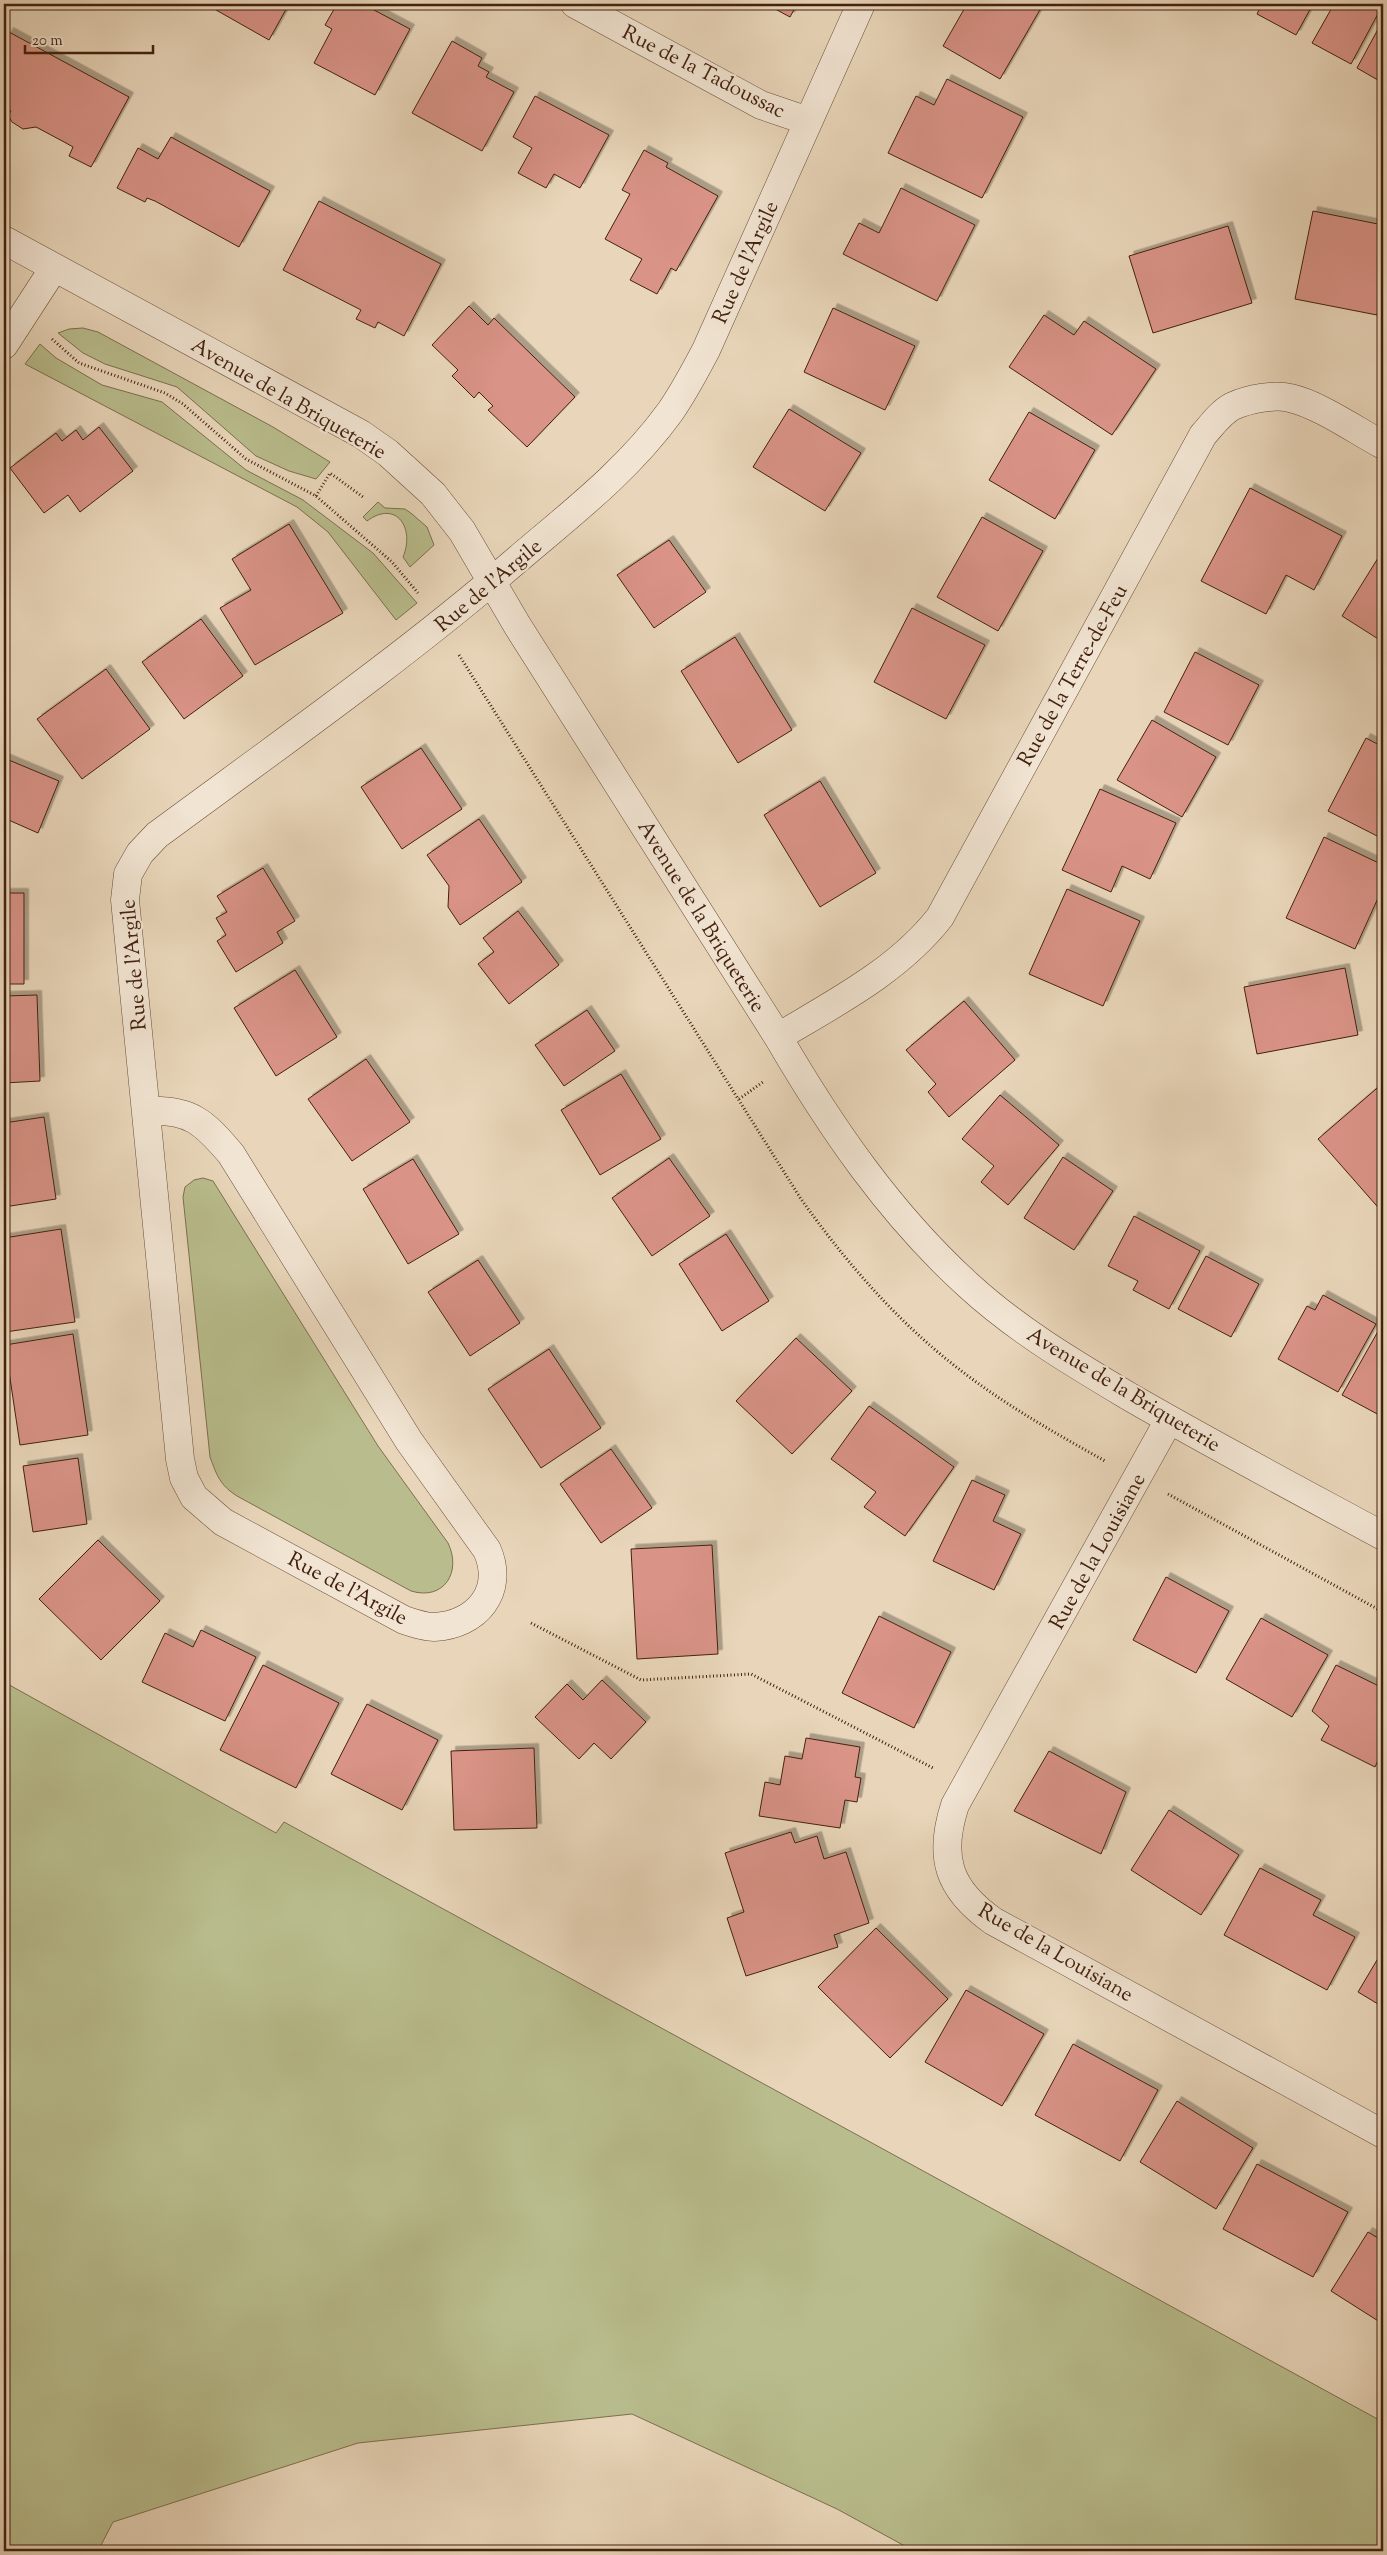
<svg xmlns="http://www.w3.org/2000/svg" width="1387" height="2555" font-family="'Sorts Mill Goudy',serif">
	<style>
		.green { fill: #b9bd8d; stroke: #7e6f4e }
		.building { fill: #d99387; stroke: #43210e; filter: url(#shadow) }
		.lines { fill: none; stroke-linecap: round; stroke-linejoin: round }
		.minor-casing { stroke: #6c4e39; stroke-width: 29 }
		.path { stroke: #43210e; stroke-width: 3; stroke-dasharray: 1 2.5; stroke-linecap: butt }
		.minor { stroke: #f1e4d2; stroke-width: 28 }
		.labels { text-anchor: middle; stroke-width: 4.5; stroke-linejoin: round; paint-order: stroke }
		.street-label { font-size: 21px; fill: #43210e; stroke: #f1e4d2 }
	</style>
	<defs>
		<filter id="shadow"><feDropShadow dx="4.5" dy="-4.5" stdDeviation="0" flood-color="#0004"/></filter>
	</defs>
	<rect width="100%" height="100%" fill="#e9d6ba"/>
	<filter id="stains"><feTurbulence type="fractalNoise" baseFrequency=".004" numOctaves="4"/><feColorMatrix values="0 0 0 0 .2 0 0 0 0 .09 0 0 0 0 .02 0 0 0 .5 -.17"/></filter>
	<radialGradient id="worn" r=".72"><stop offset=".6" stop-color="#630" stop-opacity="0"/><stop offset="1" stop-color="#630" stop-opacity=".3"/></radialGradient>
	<path class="green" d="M83,328L98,332L273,427L330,462L316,479L289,471L256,456L177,387L105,364L83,353L58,333L69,329Z
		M40,344L56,358L102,385L162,402L246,470L303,500L373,553L417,603L396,620L328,532L297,507L25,364Z
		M378,502L385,508L405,509L412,514L427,527L434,545L410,567L403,557C415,529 397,499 367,521L363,517Z
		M203,1178L213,1181L378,1446L448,1543C462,1572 444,1601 411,1591L237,1496C220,1485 217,1476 210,1457L183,1197L185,1187L194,1180Z
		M4,1682L276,1833L284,1822L1383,2422V2551H914L837,2509L632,2414L358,2443L113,2522L98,2551H4Z"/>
	<path class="building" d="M210,4H289L269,40L209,6Z
		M337,4H378L374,10L410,29L375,95L314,63L332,29L325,25Z
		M766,4H797L790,17Z
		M967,4H1034L1041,8L1000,79L943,46Z
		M1240,4H1255L1251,10Z
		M1262,4H1313L1296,35L1257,14Z
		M1334,4H1368L1380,10L1351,64L1312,43Z
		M1383,20V83L1357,68Z
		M9,32L129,97L91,167L69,156L73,147L66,143L36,127L23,129L12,122L8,115L11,111L4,107V42Z
		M452,41L482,58L478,66L489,72L486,77L514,92L482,151L412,113Z
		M947,79L1023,117L982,198L888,153L916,96L934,105Z
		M535,96L609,135L580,188L554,174L546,188L518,173L532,148L513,137Z
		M171,137L270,191L239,247L155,201L147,198L145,202L117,188L138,148L158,159Z
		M644,150L668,163L666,167L718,196L676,271L671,268L657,294L630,280L642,259L605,239L630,194L622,190Z
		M901,188L975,225L937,301L843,254L859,223L879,233Z
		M319,201L441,264L404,336L378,322L375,328L356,319L361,310L283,270Z
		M1313,211L1383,225V285L1377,315L1295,299Z
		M1228,226L1252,303L1153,333L1129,256Z
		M469,306L488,325L494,318L575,397L527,447L488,410L493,406L479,392L474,398L452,376L458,370L432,345Z
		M833,308L915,346L885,410L804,372Z
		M1044,315L1074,335L1084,321L1156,369L1112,435L1009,367Z
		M789,409L861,453L825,511L753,467Z
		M1029,412L1095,450L1055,519L989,480Z
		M99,427L133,471L80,512L68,495L44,513L10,468L56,433L62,441L76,430L83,440Z
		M1250,488L1342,536L1314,590L1286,575L1266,614L1201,581Z
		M982,517L1043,551L998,631L937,597Z
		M289,524L343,613L255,665L220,608L251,590L232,559Z
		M669,540L706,592L654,628L617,575Z
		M1378,558L1383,562V642L1342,616Z
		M912,608L985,645L946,719L874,682Z
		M201,619L243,676L184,719L142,662Z
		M735,637L792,730L738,763L681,671Z
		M1195,652L1259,685L1228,745L1164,712Z
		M106,669L150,729L82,779L37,719Z
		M1152,720L1216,757L1182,817L1117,780Z
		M1366,738L1383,747V839L1328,811Z
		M421,748L462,809L402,849L361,787Z
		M4,758L59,781L38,833L4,818Z
		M820,781L876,873L820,907L764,815Z
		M1100,789L1176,823L1150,879L1122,866L1111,892L1062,870Z
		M479,819L522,882L460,925L448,907L449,886L427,855Z
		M1324,837L1383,865V887L1355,949L1286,918Z
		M263,868L295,921L277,932L283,943L236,972L217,941L226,935L216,918L227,912L217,896Z
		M1067,889L1140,921L1103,1006L1029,974Z
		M4,893H24V984H4Z
		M518,911L559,965L509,1004L478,964L494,952L483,938Z
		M1345,968L1358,1035L1257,1054L1244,987Z
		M295,970L337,1037L276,1076L234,1008Z
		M37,995L40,1081L4,1083V996Z
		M964,1001L1015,1060L949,1117L928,1092L936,1084L906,1050Z
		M587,1010L615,1051L564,1086L535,1045Z
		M366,1059L410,1122L352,1161L308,1099Z
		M621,1074L661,1139L600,1175L561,1110Z
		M1383,1083V1213L1318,1139Z
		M1000,1095L1059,1145L1008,1205L981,1182L994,1166L962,1139Z
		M44,1117L56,1199L4,1207V1123Z
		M1063,1157L1113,1191L1074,1250L1024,1218Z
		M669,1158L710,1216L652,1256L612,1198Z
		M413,1159L459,1234L408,1264L363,1189Z
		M1134,1216L1200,1251L1169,1309L1133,1290L1138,1281L1108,1266Z
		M61,1229L75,1322L5,1332L4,1238Z
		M726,1234L769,1301L722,1331L679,1264Z
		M1206,1256L1259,1284L1231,1337L1178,1309Z
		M478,1260L520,1323L470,1356L428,1292Z
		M1323,1295L1376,1324L1338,1392L1278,1359L1307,1306L1315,1310Z
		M1381,1326L1383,1328V1412L1381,1416L1342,1395Z
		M73,1334L88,1435L20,1445L5,1345Z
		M796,1338L852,1391L792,1454L736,1401Z
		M549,1349L601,1428L541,1468L488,1389Z
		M869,1406L954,1467L905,1536L864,1507L876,1492L831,1459Z
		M611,1449L652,1508L601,1543L560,1484Z
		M78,1458L87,1524L33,1532L23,1466Z
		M972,1480L1005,1495L993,1521L1021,1534L994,1590L933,1561Z
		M98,1540L160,1601L101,1660L39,1599Z
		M712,1545L718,1654L637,1659L631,1549Z
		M1166,1577L1229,1611L1196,1673L1133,1640Z
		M879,1616L951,1652L914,1728L842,1693Z
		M1261,1618L1328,1655L1292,1717L1226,1679Z
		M201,1630L256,1657L225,1721L142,1682L165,1633L193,1647Z
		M263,1665L339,1703L296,1788L220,1750Z
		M1336,1665L1383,1688V1750L1375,1767L1321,1740L1329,1726L1312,1711Z
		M602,1680L646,1722L611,1759L594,1743L579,1759L535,1717L567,1684L583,1700Z
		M367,1704L438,1740L402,1810L331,1774Z
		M806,1738L860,1747L855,1777L861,1778L857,1802L845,1800L840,1828L759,1816L765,1782L780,1785L785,1756L802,1759Z
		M534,1748L537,1828L454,1830L451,1751Z
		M1049,1751L1126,1792L1101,1854L1014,1811Z
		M1169,1810L1239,1855L1201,1915L1131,1870Z
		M791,1832L795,1843L817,1836L824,1859L846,1852L869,1923L834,1935L838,1947L746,1976L727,1918L744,1912L725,1853Z
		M1260,1868L1321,1900L1313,1915L1355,1937L1327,1990L1224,1935Z
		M876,1928L948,1999L890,2058L818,1987Z
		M1383,1950V2007L1358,1992Z
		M966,1990L1044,2034L1002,2106L925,2062Z
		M1073,2044L1158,2090L1120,2161L1035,2115Z
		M1177,2101L1253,2148L1216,2209L1140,2162Z
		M1257,2164L1348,2212L1313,2277L1223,2229Z
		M1368,2232L1383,2241V2324L1331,2291Z"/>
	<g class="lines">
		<defs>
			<path id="minor" d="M575,4L761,105L808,121
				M4,240L361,434L388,453L433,494L462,531L517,625L778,1037C831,1128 890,1214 968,1285C1017,1330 1073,1363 1130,1397C1213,1445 1298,1490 1383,1536
				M4,345L54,268
				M778,1037C835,1003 899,970 940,917L1203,435C1212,425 1221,412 1233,406C1249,399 1274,394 1290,398C1318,404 1357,431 1383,445
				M147,1111C190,1109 204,1122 231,1154L409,1441L487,1550C505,1591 477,1625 434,1627C424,1627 413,1623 404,1620L223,1522L194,1497L184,1478L180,1459L125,900L128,874L140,853L157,835C279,745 403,658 518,559C572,513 628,470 670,412C684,392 695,371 706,350L861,4
				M1169,1420L955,1805C938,1857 948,1889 993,1921L1383,2134"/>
		</defs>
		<use href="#minor" class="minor-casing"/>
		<path class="path" d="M52,339L79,363L165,393L183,404L246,459L316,496L392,562L418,593
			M316,496L330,473L363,497
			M459,655L801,1199C845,1261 895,1319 955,1366C1002,1403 1053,1432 1105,1461
			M739,1099L763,1082
			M1168,1494L1383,1612
			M531,1623L641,1680L751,1674L933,1768"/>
		<use href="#minor" class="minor"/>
	</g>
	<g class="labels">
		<g class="street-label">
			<text transform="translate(704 71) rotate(27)" y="7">Rue de la Tadoussac</text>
			<text transform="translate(745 262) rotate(-66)" y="7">Rue de l'Argile</text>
			<text transform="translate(289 398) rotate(30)" y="7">Avenue de la Briqueterie</text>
			<text transform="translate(488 585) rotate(-40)" y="7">Rue de l'Argile</text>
			<text transform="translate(1072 675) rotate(-61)" y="7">Rue de la Terre-de-Feu</text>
			<text transform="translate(702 916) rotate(58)" y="7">Avenue de la Briqueterie</text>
			<text transform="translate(133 965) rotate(-95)" y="7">Rue de l'Argile</text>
			<text transform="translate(1124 1389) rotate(31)" y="7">Avenue de la Briqueterie</text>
			<text transform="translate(1097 1551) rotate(-61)" y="7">Rue de la Louisiane</text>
			<text transform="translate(348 1588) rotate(28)" y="7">Rue de l'Argile</text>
			<text transform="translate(1056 1952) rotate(30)" y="7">Rue de la Louisiane</text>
		</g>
	</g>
	<rect width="1387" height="2555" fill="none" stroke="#e9d6ba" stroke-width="20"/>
	<rect x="5" y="5" width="1377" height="2545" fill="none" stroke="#43210e" stroke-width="2.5"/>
	<rect x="10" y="10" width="1367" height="2535" fill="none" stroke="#43210e"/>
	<path d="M25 45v8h128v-8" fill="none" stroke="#43210e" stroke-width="2.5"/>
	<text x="32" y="45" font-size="15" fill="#43210e" stroke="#f1e4d2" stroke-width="4" paint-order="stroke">20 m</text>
	<rect width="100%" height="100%" filter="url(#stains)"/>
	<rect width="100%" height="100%" fill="url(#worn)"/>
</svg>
